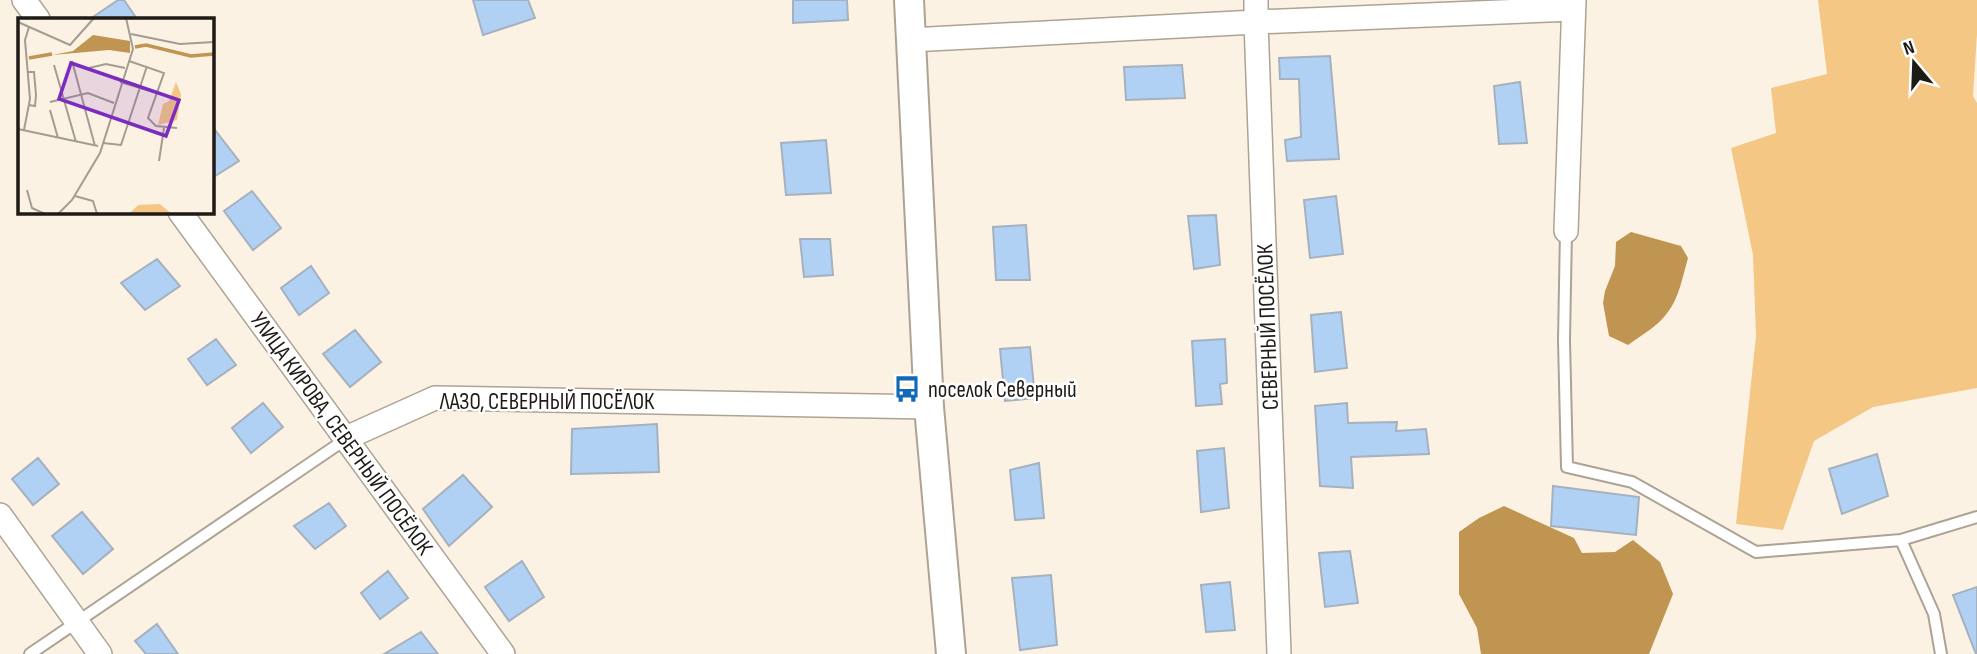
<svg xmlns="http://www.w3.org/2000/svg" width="1977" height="654" font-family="'Sofia Sans Condensed',sans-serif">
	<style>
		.green { fill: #f4c784 }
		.water { fill: #c09451 }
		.building { fill: #b1d1f4; stroke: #a5b1be; stroke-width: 2 }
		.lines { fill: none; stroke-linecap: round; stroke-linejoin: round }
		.service-casing { stroke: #ada395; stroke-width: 14 }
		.minor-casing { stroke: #ada395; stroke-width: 26 }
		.tertiary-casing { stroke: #ada395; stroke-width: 32 }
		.service { stroke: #fff; stroke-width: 10 }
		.minor { stroke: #fff; stroke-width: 23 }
		.tertiary { stroke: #fff; stroke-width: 28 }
		.labels { text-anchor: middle; stroke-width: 5; stroke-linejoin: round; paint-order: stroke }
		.street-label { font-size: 23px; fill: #1e1a15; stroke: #fff }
		.poi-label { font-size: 23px; fill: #1e1a15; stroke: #fff; text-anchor: start }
		.inset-river { fill: none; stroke: #c09451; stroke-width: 3.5 }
		.inset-road { fill: none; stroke: #a39c91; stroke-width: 2 }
		.view { fill: #7b2cbf; fill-opacity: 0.15; stroke: #7b2cbf; stroke-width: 3.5 }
		.inset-edge { fill: none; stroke: #1e1a15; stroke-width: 3.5 }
	</style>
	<rect width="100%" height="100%" fill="#fcf2e3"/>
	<path class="green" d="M1818,0H1977V34L1973,96L1977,103V388L1873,407L1814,441L1783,530L1736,524L1756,336L1753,255L1731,148L1776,133L1771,88L1827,74Z"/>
	<path class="water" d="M1631,232L1681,246L1688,258C1683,275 1679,298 1668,312C1658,326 1642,335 1628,345L1609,336L1603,303L1605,291L1615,266L1616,242Z
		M1504,506L1574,538L1582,553L1615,552L1633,540L1660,562L1673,594L1649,654H1481L1477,628L1459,594V532L1479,518Z"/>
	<path class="building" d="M118,0H124L137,19H90Z
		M473,0H528L535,18L483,35Z
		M793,0H847L848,20L793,23Z
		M1330,56L1339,159L1287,161L1285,140L1301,137L1299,79H1280L1279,58Z
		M1182,65L1185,98L1126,100L1124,67Z
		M1520,82L1527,143L1499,144L1494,86Z
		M212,126L239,161L212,178Z
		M826,140L831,193L786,195L781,143Z
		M252,191L281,228L253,250L224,211Z
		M1336,196L1343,254L1310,258L1304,200Z
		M1216,215L1220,265L1194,269L1188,216Z
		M1026,225L1030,280H996L993,227Z
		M800,239H830L833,275L804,277Z
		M157,259L180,286L145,310L121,283Z
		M311,266L329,293L299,315L281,288Z
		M1341,312L1347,368L1315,372L1311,315Z
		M355,330L381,362L350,387L323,354Z
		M216,339L236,365L207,385L188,359Z
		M1225,339L1227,383L1220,384L1222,404L1196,406L1192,341Z
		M1030,347L1035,398L1005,401L1000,349Z
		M263,403L283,427L251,453L232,428Z
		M1347,403L1348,423L1397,422L1396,431L1426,429L1429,454L1351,457L1353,488L1320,486L1315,406Z
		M657,424L659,472L571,474L572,429Z
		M1224,448L1229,508L1201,512L1197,451Z
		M1877,454L1888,496L1842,514L1829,469Z
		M38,458L59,484L33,505L12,479Z
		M1039,463L1044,518L1015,520L1010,470Z
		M463,475L492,507L449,546L423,509Z
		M1553,486L1639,497L1636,535L1551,526Z
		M329,503L346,526L315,549L294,526Z
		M82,512L113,549L83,574L52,536Z
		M1350,551L1358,603L1325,607L1319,553Z
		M522,561L544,597L509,621L485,587Z
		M388,571L408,598L380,619L361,593Z
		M1051,575L1057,645L1020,650L1012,578Z
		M1230,582L1235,630L1206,632L1201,585Z
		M1977,587V653L1976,654L1953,595Z
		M157,624L178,654H146L135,641Z
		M421,632L438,654H384Z"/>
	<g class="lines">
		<defs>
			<path id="service" d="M1566,231L1564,340L1567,467L1632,482L1756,552L1901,540L1977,517
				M1901,540L1934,614L1941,654
				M30,654L346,439"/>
			<path id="minor" d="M24,0L38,19
				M1256,0V22L1279,654
				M910,40L1256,22L1573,9
				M180,212L503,654
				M1566,231L1574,0
				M346,438L435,398L929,407
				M0,515L100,654"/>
			<path id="tertiary" d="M909,0L929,407L951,654"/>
		</defs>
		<use href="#service" class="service-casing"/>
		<use href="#minor" class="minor-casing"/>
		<use href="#tertiary" class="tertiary-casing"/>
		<use href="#service" class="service"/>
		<use href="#minor" class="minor"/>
		<use href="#tertiary" class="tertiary"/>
	</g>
	<defs>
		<symbol id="bus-bare" viewBox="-9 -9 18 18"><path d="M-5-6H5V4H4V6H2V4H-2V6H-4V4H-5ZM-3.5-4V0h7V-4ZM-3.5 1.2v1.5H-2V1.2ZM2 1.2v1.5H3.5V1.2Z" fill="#106ab8" stroke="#fff" stroke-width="2.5" paint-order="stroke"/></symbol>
	</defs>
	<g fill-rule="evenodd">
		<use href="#bus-bare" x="888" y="370" width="38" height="38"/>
	</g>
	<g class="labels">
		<g class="street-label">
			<text transform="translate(1267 327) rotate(-92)" y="8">СЕВЕРНЫЙ ПОСЁЛОК</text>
			<text x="547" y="409">ЛАЗО, СЕВЕРНЫЙ ПОСЁЛОК</text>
			<text transform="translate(342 433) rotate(54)" y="8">УЛИЦА КИРОВА, СЕВЕРНЫЙ ПОСЁЛОК</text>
		</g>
		<g class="poi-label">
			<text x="928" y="397">поселок Северный</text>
		</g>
	</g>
	<g transform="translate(18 18)">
		<rect width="196" height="196" fill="#fcf2e3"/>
		<path d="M158,64L163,76L159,102L140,107L145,86L151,83ZM142,186L154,196H111L120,187Z" fill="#f4c784"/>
		<path d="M75,17L112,23V35L91,32L34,37L55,33Z" fill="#c09451"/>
		<path class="inset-river" d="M117,29L128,27L173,38L196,36M11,40L34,36"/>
		<path class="inset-road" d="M0,4L52,27L76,0M113,16L162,26L196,24M54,43L77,128M111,43L146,55L130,100L138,108L159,110M36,47L58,124M71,50L88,46L107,50M9,54H16L18,77L17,88L11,87M102,64L139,75M32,84L70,75L96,85M32,92L40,120M0,111L80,128M6,112L12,81L7,22L11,9M85,125L103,127L129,48M141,143L146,110M9,172L14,190L27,196M57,178L75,183L79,196M40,196L54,182L82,135L115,31L108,0"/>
		<path class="view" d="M53,45L161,82L148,118L41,81Z"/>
		<rect width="196" height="196" class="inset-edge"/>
	</g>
	<g transform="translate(1914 63) rotate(341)" stroke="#ffffff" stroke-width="5" paint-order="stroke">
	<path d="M0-5L12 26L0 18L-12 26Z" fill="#1e1a15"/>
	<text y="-10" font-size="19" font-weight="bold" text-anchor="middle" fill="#1e1a15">N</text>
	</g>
</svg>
